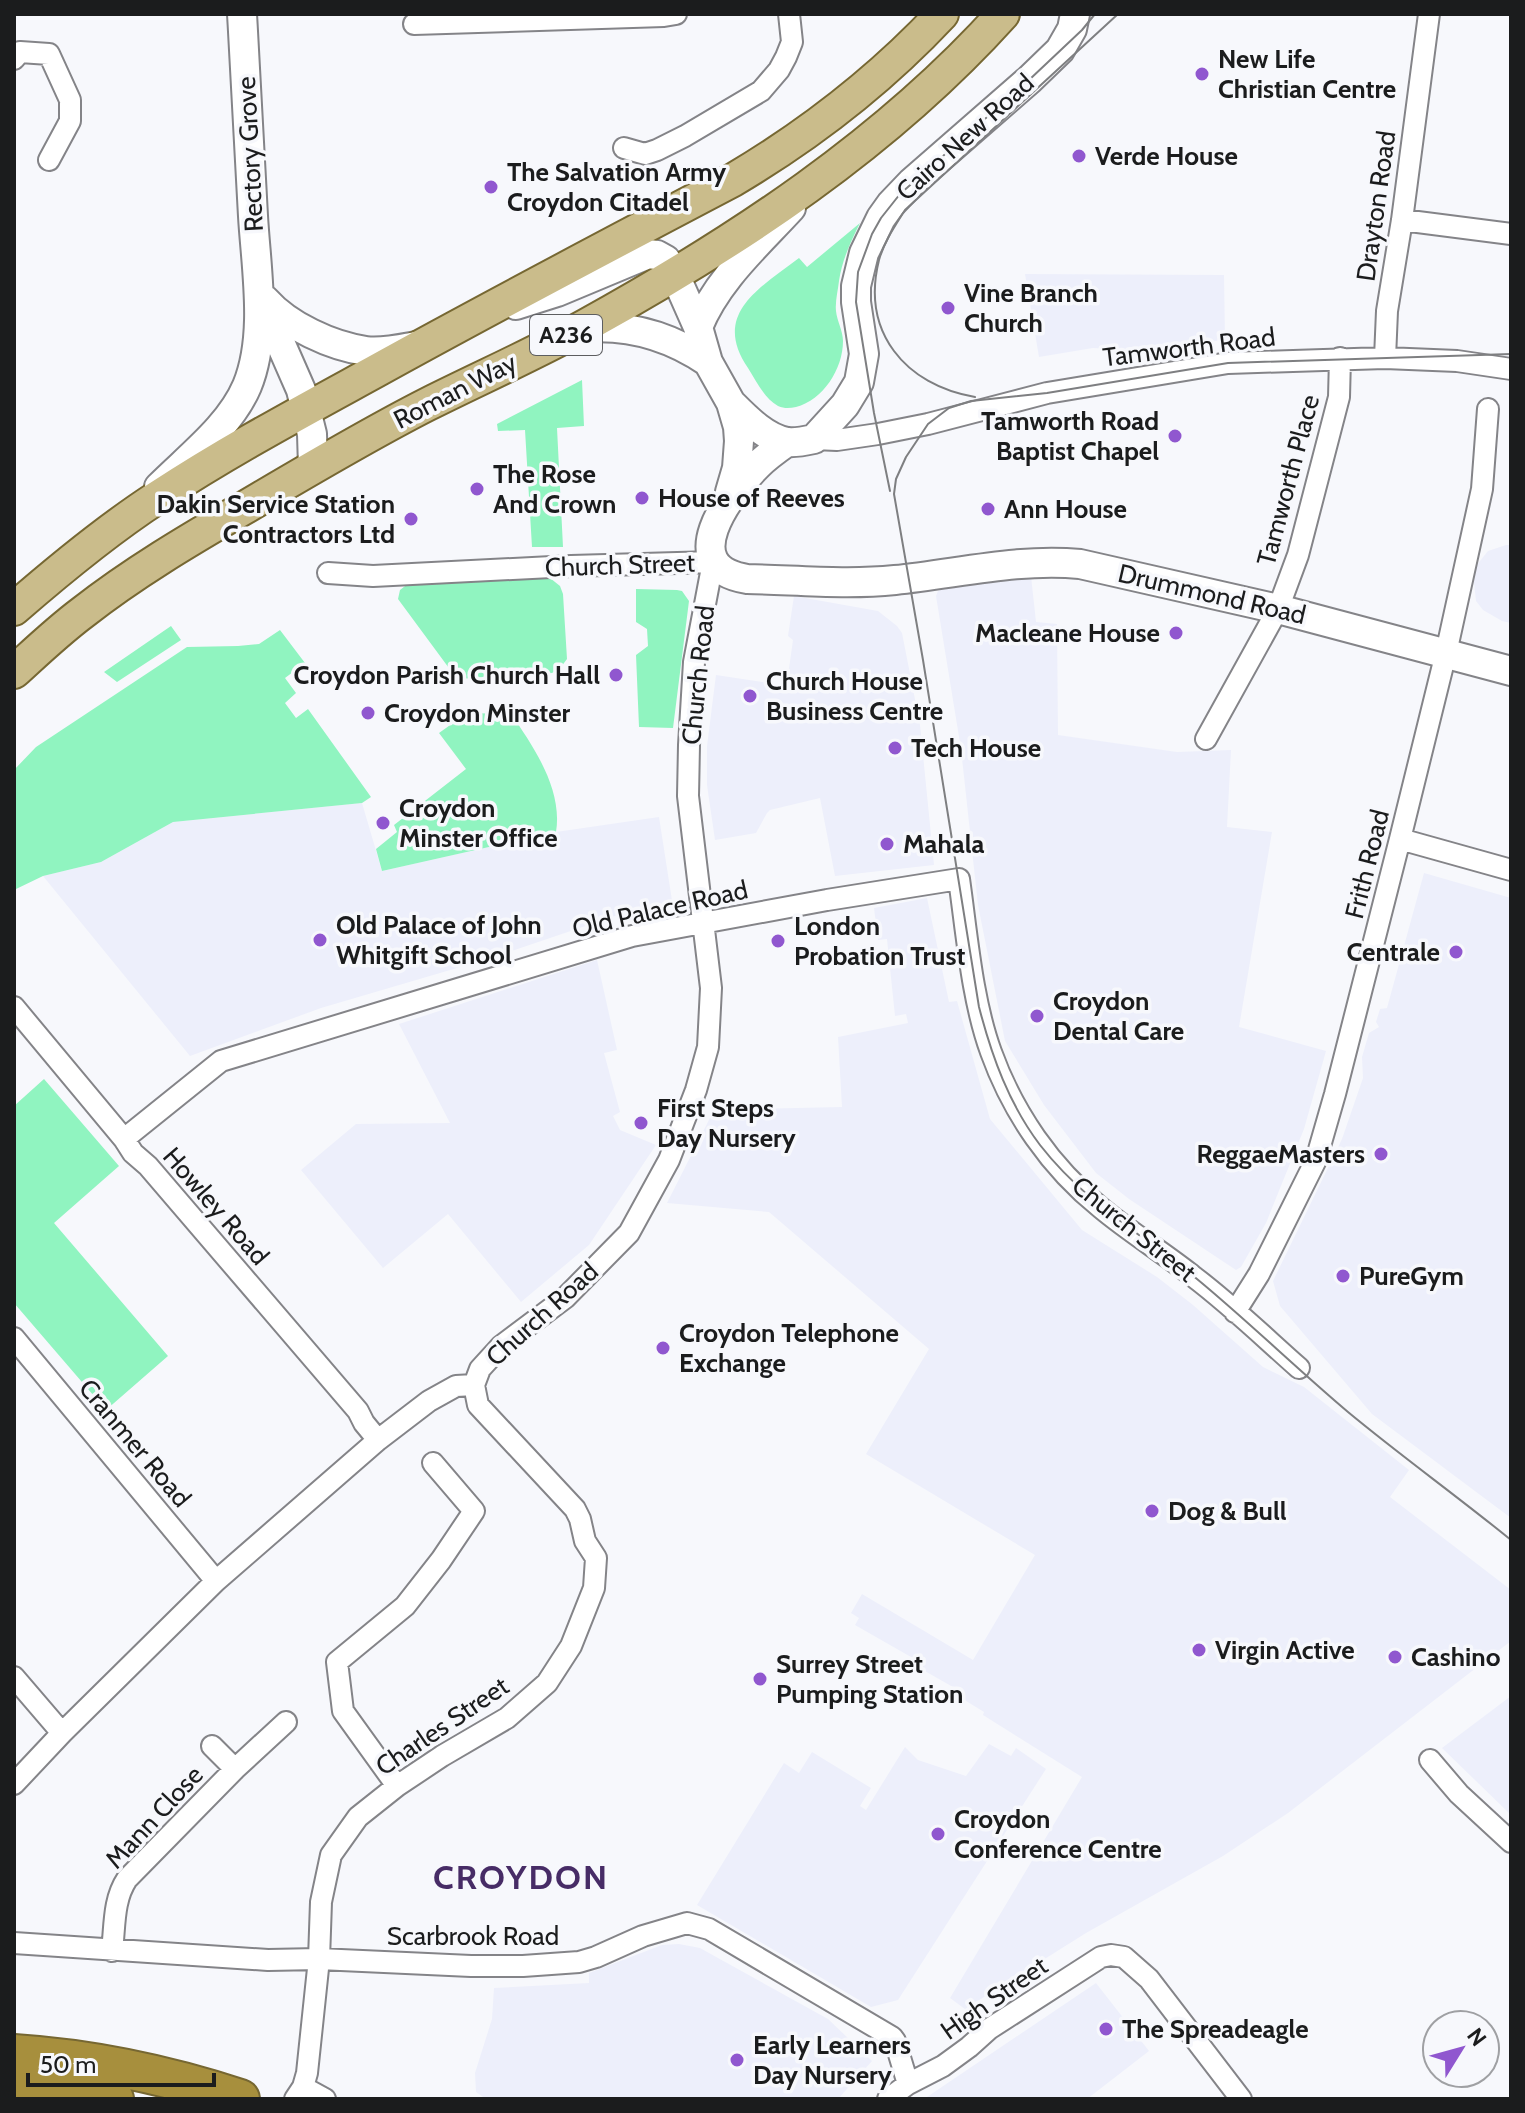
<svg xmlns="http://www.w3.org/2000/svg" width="1525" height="2113" font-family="Cabin,sans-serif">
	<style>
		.built { fill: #edeffb }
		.green { fill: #90f4c0 }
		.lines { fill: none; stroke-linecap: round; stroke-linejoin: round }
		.street-casing { stroke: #848488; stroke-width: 24 }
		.secondary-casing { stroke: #848488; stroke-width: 32 }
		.primary-casing { stroke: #766732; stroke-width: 36 }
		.highway-casing { stroke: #766732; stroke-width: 42 }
		.street { stroke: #fff; stroke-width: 20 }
		.secondary { stroke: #fff; stroke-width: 28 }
		.primary { stroke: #cabc8b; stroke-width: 32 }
		.highway { stroke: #a78f3d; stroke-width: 38 }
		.tram { stroke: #7e7f81; stroke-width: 2 }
		.poi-dot { fill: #9057cf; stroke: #f7f8fc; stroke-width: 3 }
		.labels { text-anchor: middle; stroke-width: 7; stroke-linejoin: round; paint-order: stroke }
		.shield { fill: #f7f8fc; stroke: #5d5e60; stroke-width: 2 }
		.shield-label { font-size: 24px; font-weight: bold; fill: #1b1c1d }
		.poi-label { font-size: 26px; font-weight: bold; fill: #1b1c1d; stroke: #f7f8fc; text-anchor: start }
		.street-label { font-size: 26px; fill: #1b1c1d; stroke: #f7f8fc }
		.district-label { font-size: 34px; font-weight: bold; letter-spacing: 2px; fill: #472c66; stroke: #f7f8fc }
	</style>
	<rect width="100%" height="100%" fill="#f7f8fc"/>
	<path class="built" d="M1025,274L1224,275L1225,340L1135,350L1093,348L1039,357Z
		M1506,545H1511V623L1502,621L1483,610L1476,601L1474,582L1476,566L1488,551Z
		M1031,576L1036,622L1057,624L1058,735L1177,752L1231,750L1227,827L1272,832L1239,1027L1326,1051L1304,1129L1266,1223L1241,1267L1236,1270L1129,1199L1096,1173L1044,1105L1005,1041L978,905L961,749L936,596L938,591L943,588Z
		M794,596L878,611L897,626L902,633L920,725L934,865L835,876L820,798L770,810L767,813L756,833L715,840L707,785V746L716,675L782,685L787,683L793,640L788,636Z
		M362,803L382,871L556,832L659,817L673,907L615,916L491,958L321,1008L190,1056L43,876L101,862L173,822Z
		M1424,873L1511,898V1518L1372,1414L1280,1306L1273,1281L1342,1139L1363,1078L1362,1057L1369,1033L1379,1027L1376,1022L1380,1009L1387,1008Z
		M927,898L949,1002L957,1001L990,1119L1082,1230L1157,1277L1193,1305L1263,1367L1304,1387L1409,1470L1390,1497L1511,1590V1641L1288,1813L1223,1856L1086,1933L965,2009L950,1998L1082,1777L983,1715L984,1712L958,1696L960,1691L916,1666L918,1661L855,1625L859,1618L851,1613L862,1594L973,1660L1035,1555L866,1454L929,1349L769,1212L667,1203L715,1108L750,1109L842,1107L838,1037L908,1023L906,1014L895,1016L887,939L878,940L874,908Z
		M597,960L617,1050L604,1053L620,1112L613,1116L620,1130L656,1145L589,1245L521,1302L448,1214L383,1268L301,1170L356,1124L450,1123L399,1024Z
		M1511,1696V1815L1442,1748Z
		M989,1744L1011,1756L1016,1748L1046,1769L898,2000L871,2007L697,1905L784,1763L799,1773L812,1752L871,1788L860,1806L866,1810L905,1747L918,1760L966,1776Z
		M679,1944L700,1948L828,2019L872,2061L838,2099H486L476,2092L475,2073L492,2019L494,1988L589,1983V1973L662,1945Z
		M1096,1983L1149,2051L1087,2099H924Z"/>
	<path class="green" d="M860,223C851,241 842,260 839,281C838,290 835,302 836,311C837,321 843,331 843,341C843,369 823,400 796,407C790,408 785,409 778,406C765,399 756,381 748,368C711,314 760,288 799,258L807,267Z
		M582,380L584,426L557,428L563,547H532L525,430L498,431L497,424Z
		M550,578L560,586L563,594L567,659L561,667L552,673L457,679L398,599L400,590L409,583Z
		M636,589L677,590L682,591L689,601L673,728L639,727L636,655L648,646L647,629L636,622Z
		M171,626L181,640L117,682L104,672Z
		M280,630L305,663L285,678L296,693L285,703L296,718L308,709L371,797L362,803L173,822L101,862L43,876L14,890V770L36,747L187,647L238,646L259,644Z
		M467,713L511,714C534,747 563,790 556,832L382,871L376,849L397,832L394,825L466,769L439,733Z
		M44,1079L119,1166L54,1223L168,1356L106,1410L14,1303V1106Z"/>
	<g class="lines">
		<defs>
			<path id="street" d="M414,24L664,16L676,14
				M14,59L20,52L49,54L70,100V121L49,160
				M624,148L645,154L657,150L685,136L761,91L779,70L786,57L792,42L789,14
				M1402,220L1511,234
				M1385,358L1387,311L1402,220L1429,14
				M814,439L837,440L878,434L928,424L1047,393L1228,363L1385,358L1457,361L1511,369
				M328,573L373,576L571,566L713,562L694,662L689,745L688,796L711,988L708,1047L696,1090L669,1160L629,1233L565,1298L501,1346L480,1369L474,1385
				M1206,739L1278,609L1298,555L1339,397L1340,358
				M1400,839L1511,870
				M14,1007L124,1139L133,1153L148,1166L358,1411L364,1423L378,1440
				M124,1139L221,1061L632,936L827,900L959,879C967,935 972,1000 991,1052C1013,1113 1051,1168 1101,1208C1131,1233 1164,1253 1194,1277C1231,1305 1265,1338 1299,1368
				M1235,1312L1259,1274L1316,1160L1335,1094L1400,839L1446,653L1482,489L1488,409
				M14,1338L216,1581
				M14,1677L62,1733
				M212,1746L235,1769
				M1430,1760L1459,1794L1511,1842
				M14,1784L62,1733L216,1581L378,1440L429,1401L456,1386L474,1385
				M397,1786L343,1711L337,1662L405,1606L441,1560L474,1511L433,1463
				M14,1943L268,1960L319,1959L471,1966H523L579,1962L596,1957L643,1936L687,1923L709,1929L892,2037L895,2041L908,2084
				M112,1951C115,1926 113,1900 127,1879L235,1769L286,1722
				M303,2087L325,2099
				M295,2099L303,2087L307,2073L319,1959L321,1902L331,1855L358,1817L397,1786L442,1756L507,1718L547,1683L571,1646L594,1588L596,1558L585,1541L580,1519L575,1509L478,1405L474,1385
				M888,2099L908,2084L943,2066L969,2047L989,2029L1101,1957L1111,1955L1124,1957L1149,1979L1241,2099"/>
			<path id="secondary" d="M265,300C288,326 331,346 366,351C382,353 400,349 416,346
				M262,301L301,390L312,434L313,467
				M516,305L557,292L648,254L657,255L666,260L675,275L698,327L708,362L731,403L738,427L739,441L737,468L730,492
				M698,327C717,280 757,245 791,208
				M582,328C627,324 670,336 708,362
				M731,403C746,418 765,438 787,442C795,443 805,441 814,439L845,405L859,382L864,354L856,302V286L864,253L881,218L891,204L912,182L1029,80L1060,50L1072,29L1075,14
				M787,442C777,449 766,457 758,465C728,495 674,567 747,579C796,580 846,585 895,580C956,574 1018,558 1080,564L1278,609L1511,671
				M159,487C190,456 230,426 247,386C268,335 256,269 253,216C249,148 246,81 242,14"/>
			<path id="primary" d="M14,609C60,569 107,530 158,497C228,451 301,412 374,372C493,306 613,243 733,180C809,135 882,78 942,14
				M14,672C36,652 58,631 82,613C133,573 189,540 244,508C305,472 365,436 428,404C480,378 534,354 585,326C737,242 886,144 1003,14"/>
			<path id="highway" d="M14,2054C91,2059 167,2075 240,2099
				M14,2085L66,2091L114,2099"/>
		</defs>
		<use href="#street" class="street-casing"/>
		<use href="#secondary" class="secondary-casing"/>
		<use href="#primary" class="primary-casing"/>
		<use href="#highway" class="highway-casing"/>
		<use href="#street" class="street"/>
		<use href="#secondary" class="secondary"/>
		<use href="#primary" class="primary"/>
		<use href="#highway" class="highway"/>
		<path class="tram" d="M1511,354L1228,363L1047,393L971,401L949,408L928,424L906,457L896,479L894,494L923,660L979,1007C992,1057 1009,1104 1040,1145C1086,1204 1141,1233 1197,1279C1249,1322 1297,1369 1348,1412C1401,1456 1457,1496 1511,1540
			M975,397C905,385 861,332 879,260C884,242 895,226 905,210L1118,14
			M890,491L874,413L856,302L858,272L872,234L881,218L900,194L1029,80L1082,30L1095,14"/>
	</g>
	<g class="poi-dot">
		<circle cx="1202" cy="74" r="8"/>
		<circle cx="1079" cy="156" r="8"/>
		<circle cx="491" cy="187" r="8"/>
		<circle cx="948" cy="308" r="8"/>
		<circle cx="1175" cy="436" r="8"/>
		<circle cx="477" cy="489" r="8"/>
		<circle cx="642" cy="498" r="8"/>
		<circle cx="988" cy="509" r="8"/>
		<circle cx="411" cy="519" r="8"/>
		<circle cx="1176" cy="633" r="8"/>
		<circle cx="616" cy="675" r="8"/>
		<circle cx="750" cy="696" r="8"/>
		<circle cx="368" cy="713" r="8"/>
		<circle cx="895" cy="748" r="8"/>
		<circle cx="383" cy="823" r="8"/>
		<circle cx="887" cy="844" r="8"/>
		<circle cx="320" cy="940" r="8"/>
		<circle cx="778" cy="941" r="8"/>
		<circle cx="1456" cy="952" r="8"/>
		<circle cx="1037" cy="1016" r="8"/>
		<circle cx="641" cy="1123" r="8"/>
		<circle cx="1381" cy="1154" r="8"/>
		<circle cx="1343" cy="1276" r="8"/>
		<circle cx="663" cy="1348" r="8"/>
		<circle cx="1152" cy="1511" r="8"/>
		<circle cx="1199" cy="1650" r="8"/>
		<circle cx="1395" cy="1657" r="8"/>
		<circle cx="760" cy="1679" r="8"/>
		<circle cx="938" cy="1834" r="8"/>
		<circle cx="1106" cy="2029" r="8"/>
		<circle cx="737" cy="2060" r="8"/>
	</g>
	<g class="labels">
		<rect class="shield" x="530" y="315" width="72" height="40" rx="6"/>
		<g class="shield-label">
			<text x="566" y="343">A236</text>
		</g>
		<g class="poi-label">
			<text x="1218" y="68">New Life<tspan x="1218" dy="30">Christian Centre</tspan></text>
			<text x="1095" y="165">Verde House</text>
			<text x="507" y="181">The Salvation Army<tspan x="507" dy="30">Croydon Citadel</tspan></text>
			<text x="964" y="302">Vine Branch<tspan x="964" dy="30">Church</tspan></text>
			<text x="1159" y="430" text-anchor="end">Tamworth Road<tspan x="1159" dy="30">Baptist Chapel</tspan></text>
			<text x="493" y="483">The Rose<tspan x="493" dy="30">And Crown</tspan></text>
			<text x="658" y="507">House of Reeves</text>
			<text x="395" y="513" text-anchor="end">Dakin Service Station<tspan x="395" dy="30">Contractors Ltd</tspan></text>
			<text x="1004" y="518">Ann House</text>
			<text x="1160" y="642" text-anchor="end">Macleane House</text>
			<text x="600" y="684" text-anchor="end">Croydon Parish Church Hall</text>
			<text x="766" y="690">Church House<tspan x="766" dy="30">Business Centre</tspan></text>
			<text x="384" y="722">Croydon Minster</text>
			<text x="911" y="757">Tech House</text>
			<text x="399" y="817">Croydon<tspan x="399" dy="30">Minster Office</tspan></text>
			<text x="903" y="853">Mahala</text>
			<text x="336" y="934">Old Palace of John<tspan x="336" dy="30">Whitgift School</tspan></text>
			<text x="794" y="935">London<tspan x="794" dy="30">Probation Trust</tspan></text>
			<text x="1440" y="961" text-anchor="end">Centrale</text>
			<text x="1053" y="1010">Croydon<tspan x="1053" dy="30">Dental Care</tspan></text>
			<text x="657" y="1117">First Steps<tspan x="657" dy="30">Day Nursery</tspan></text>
			<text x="1365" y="1163" text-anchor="end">ReggaeMasters</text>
			<text x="1359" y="1285">PureGym</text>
			<text x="679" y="1342">Croydon Telephone<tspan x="679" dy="30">Exchange</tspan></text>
			<text x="1168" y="1520">Dog &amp; Bull</text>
			<text x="1215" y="1659">Virgin Active</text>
			<text x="1411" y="1666">Cashino</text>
			<text x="776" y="1673">Surrey Street<tspan x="776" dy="30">Pumping Station</tspan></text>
			<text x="954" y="1828">Croydon<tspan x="954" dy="30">Conference Centre</tspan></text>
			<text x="1122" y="2038">The Spreadeagle</text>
			<text x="753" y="2054">Early Learners<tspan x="753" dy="30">Day Nursery</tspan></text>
		</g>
		<g class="street-label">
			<text transform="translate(965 137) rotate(-42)" y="9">Cairo New Road</text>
			<text transform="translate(250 154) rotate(-93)" y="9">Rectory Grove</text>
			<text transform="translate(1376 206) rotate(-82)" y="9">Drayton Road</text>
			<text transform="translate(1189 347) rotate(-7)" y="9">Tamworth Road</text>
			<text transform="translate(455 391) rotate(-27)" y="9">Roman Way</text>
			<text transform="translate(1288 480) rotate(-75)" y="9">Tamworth Place</text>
			<text transform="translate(620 565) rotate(-2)" y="9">Church Street</text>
			<text transform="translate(1212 594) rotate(13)" y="9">Drummond Road</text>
			<text transform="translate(698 675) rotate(-84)" y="9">Church Road</text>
			<text transform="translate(1367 864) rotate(-76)" y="9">Frith Road</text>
			<text transform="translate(660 909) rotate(-13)" y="9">Old Palace Road</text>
			<text transform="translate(216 1206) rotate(49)" y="9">Howley Road</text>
			<text transform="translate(1134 1229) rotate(39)" y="9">Church Street</text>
			<text transform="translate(542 1314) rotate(-42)" y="9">Church Road</text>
			<text transform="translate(135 1443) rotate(50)" y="9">Cranmer Road</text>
			<text transform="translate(442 1726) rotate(-34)" y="9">Charles Street</text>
			<text transform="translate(154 1817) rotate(-47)" y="9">Mann Close</text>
			<text x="473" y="1945">Scarbrook Road</text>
			<text transform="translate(994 1998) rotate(-35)" y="9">High Street</text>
		</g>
		<g class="district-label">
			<text x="521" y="1889">CROYDON</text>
		</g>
	</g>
	<rect width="1525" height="2113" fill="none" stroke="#1b1c1d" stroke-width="32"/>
	<g transform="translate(1461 2049) rotate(53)"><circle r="38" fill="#f7f8fc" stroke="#9fa0a3" stroke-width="2"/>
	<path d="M0-6L14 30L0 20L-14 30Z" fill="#9057cf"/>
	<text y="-12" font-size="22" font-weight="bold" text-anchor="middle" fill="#1b1c1d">N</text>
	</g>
	<path d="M28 2073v12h186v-12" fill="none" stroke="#1b1c1d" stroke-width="4"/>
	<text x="40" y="2073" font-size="24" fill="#1b1c1d" stroke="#f7f8fc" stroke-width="6" paint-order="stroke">50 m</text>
</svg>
